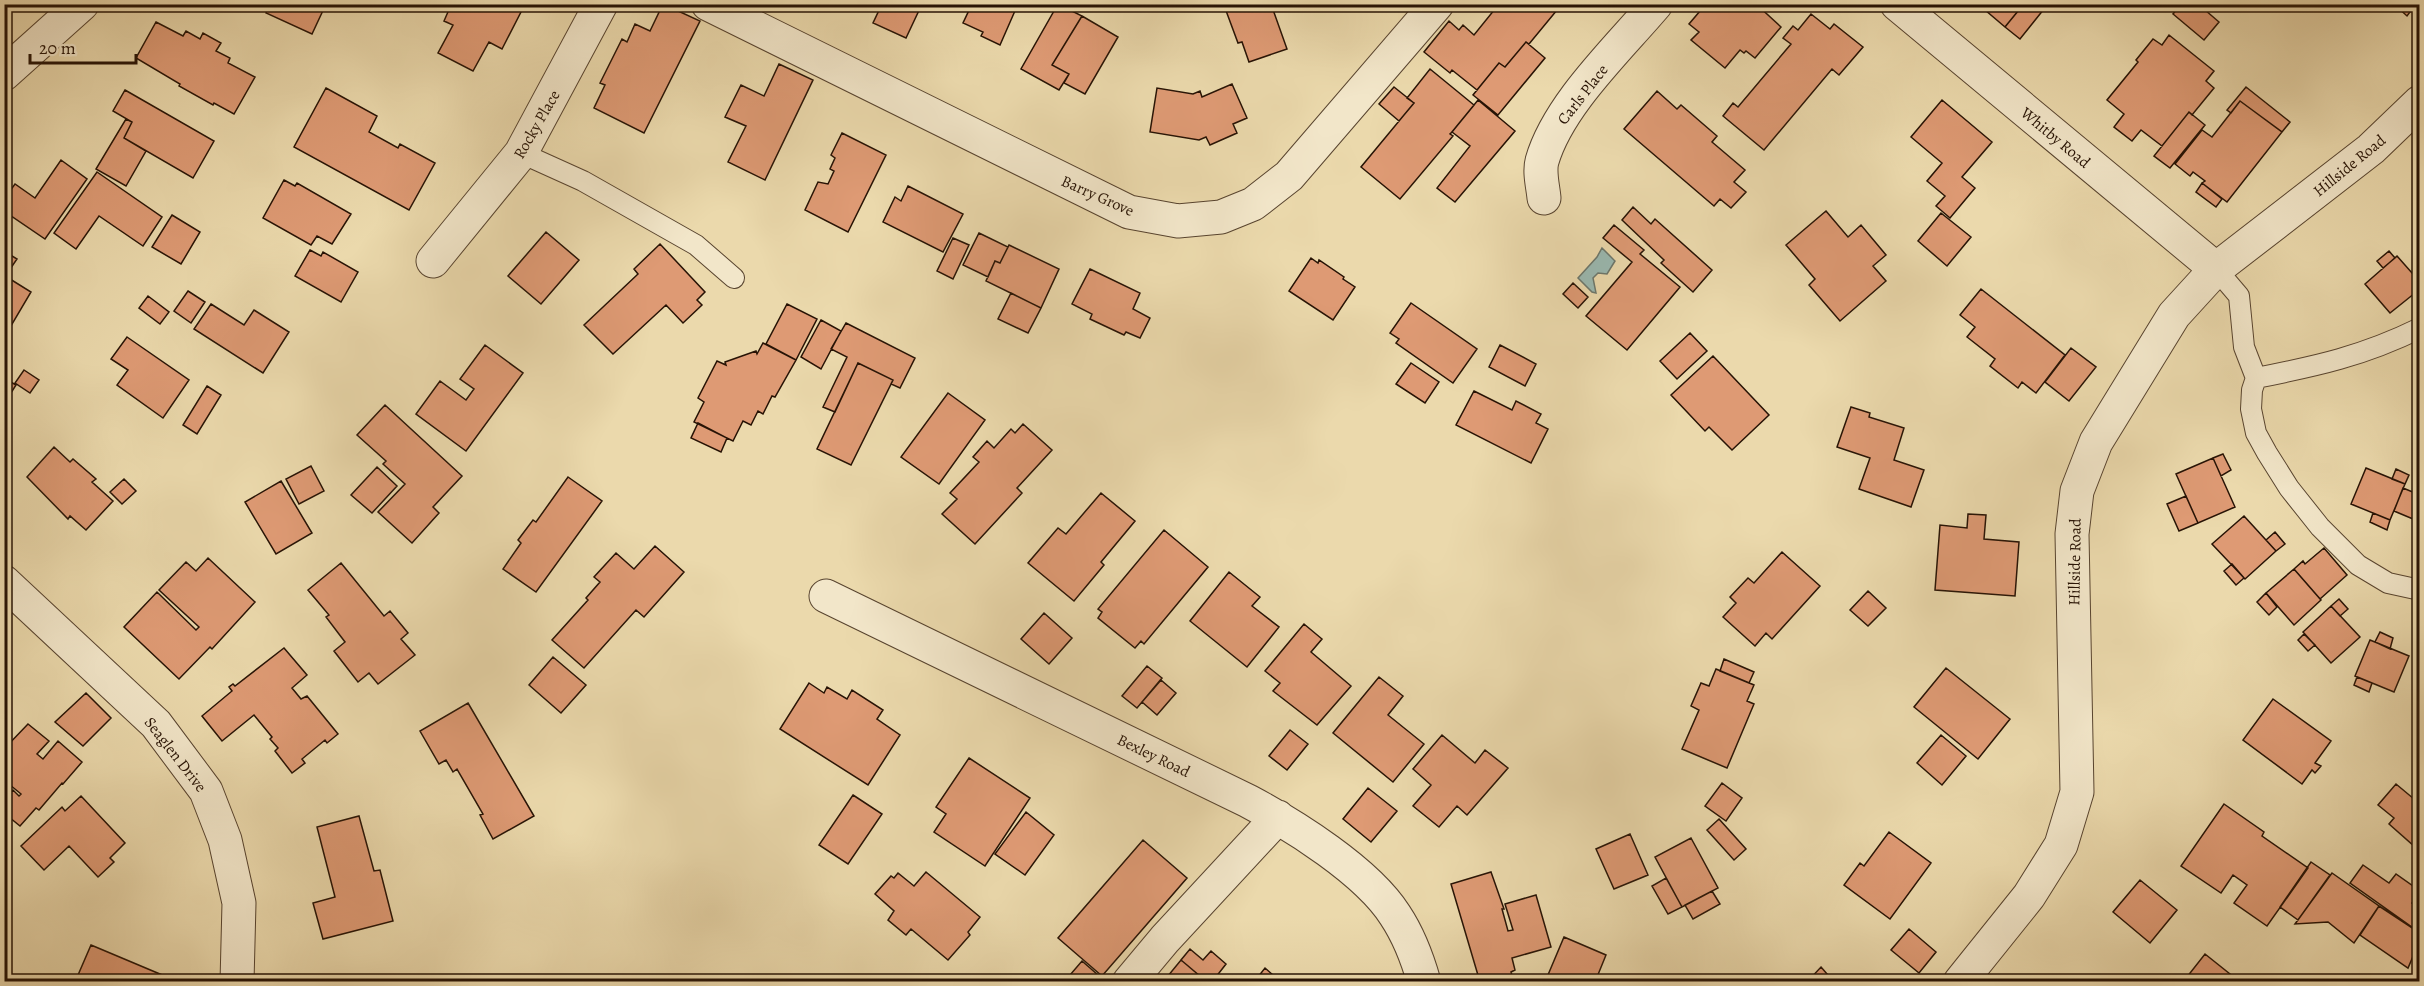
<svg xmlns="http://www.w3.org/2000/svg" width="2424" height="986" font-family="Alegreya,serif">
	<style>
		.water { fill: #9ab9b1; stroke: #6c776c; stroke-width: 1.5 }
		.building { fill: #de9a74; stroke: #271305; stroke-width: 1.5 }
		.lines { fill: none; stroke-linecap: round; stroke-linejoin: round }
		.service-casing { stroke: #58442f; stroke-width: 22 }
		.minor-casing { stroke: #58442f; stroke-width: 35 }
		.service { stroke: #f2e6c9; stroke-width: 20 }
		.minor { stroke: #f2e6c9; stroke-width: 33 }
		.labels { text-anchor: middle; stroke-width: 5; stroke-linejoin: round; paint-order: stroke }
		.street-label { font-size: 16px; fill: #271305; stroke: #f2e6c9 }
	</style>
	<rect width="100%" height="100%" fill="#ebd9ac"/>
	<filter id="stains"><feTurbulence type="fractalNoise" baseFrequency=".00333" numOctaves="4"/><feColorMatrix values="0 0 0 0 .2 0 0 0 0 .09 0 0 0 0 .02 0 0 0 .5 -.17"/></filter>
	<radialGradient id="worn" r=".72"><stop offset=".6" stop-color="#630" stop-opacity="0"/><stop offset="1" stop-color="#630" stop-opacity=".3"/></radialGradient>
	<path class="water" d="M1602,248L1615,261L1607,274L1598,273L1593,278L1596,293L1592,292L1578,278L1597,257Z"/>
	<path class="building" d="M270,4H326L312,34L266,13Z
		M450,4H512L522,10L502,49L489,42L473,71L438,53L453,25L444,21L451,5Z
		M663,4L700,21L644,133L594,108L605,85L600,83L622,39L627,42L635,24L650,31Z
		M882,4H922L906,38L873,23Z
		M972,4H1018L1000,45L981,36L983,32L963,23Z
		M1058,4L1082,16L1052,65L1069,74L1059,90L1021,69Z
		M1235,4H1271L1287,49L1249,62L1242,42L1238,43L1225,8Z
		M1499,4H1562L1529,44L1526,42L1505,67L1499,63L1477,90L1452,70L1450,73L1424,52L1449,21L1459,30L1463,25L1474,35Z
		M1706,4H1711L1717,9L1721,4H1756L1781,27L1755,58L1746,51L1744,53L1740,50L1725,68L1691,40L1699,32L1689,24Z
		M1978,4H2022L2023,5L2005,27Z
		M2029,4H2048L2020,39L2005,27L2022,6L2025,9Z
		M2181,4H2198L2219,22L2204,40L2173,14Z
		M2394,4H2416L2407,16Z
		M1811,14L1830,29L1834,24L1863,47L1839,75L1832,69L1764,150L1723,116L1733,103L1738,107L1791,44L1783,38L1793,26L1798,30Z
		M1082,16L1118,37L1085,94L1064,83L1069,74L1052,65Z
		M156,22L183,36L186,31L200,39L203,33L221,43L216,51L230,58L228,63L255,77L234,114L214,103L213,105L179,86L180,84L136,58Z
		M2169,35L2214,71L2206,81L2214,88L2192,115L2189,112L2162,146L2141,130L2132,141L2114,127L2124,114L2107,100L2138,62L2136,60L2153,39L2162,45Z
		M1526,42L1545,58L1498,115L1473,95L1499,63L1505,67Z
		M779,64L813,80L765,180L728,162L746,126L725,117L741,85L764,96Z
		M1430,69L1474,105L1452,132L1450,134L1453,136L1400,199L1361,167L1414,103L1407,98Z
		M1232,84L1247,118L1233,124L1237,133L1210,145L1206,137L1199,140L1150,132L1157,88L1193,94L1200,91L1202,97Z
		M1394,87L1414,103L1399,121L1379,104Z
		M2246,87L2290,122L2282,132L2240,101L2231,113L2227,110Z
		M326,88L377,116L369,132L398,148L400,144L435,163L409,210L294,147Z
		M125,90L214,141L193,178L124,138L132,122L113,111Z
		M1657,91L1677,109L1681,105L1717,136L1712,142L1745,170L1734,182L1746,192L1731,208L1720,199L1714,206L1624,129Z
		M1478,100L1515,131L1455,202L1437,188L1470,146L1452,132Z
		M1942,100L1992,142L1962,177L1975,188L1950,218L1936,206L1945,196L1927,181L1942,163L1911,137Z
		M2240,101L2282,132L2227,202L2202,183L2205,181L2193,172L2190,176L2175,164L2202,130L2212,137Z
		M2189,112L2205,125L2170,168L2154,156Z
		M126,119L132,122L124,138L146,151L126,186L96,169Z
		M842,133L886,155L848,232L805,210L818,182L828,184L834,171L830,169L835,158L831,155Z
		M61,160L87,179L45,239L4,211V199L15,184L35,198Z
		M97,172L162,217L143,246L99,216L76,249L54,233Z
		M284,180L295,186L297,183L351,214L332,244L317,236L311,245L263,218Z
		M2202,183L2222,199L2216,207L2196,192Z
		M908,186L963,214L943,252L883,222L895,197L901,201Z
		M1633,207L1651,224L1655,219L1712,270L1693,292L1661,263L1664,260L1622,220Z
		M1826,211L1848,237L1861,225L1886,255L1873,266L1886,281L1840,321L1809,285L1815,279L1786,245Z
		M1941,213L1971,237L1947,266L1918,241Z
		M172,215L200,232L181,264L152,247Z
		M1614,225L1644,250L1640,254L1680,287L1627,350L1586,316L1632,262L1603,238Z
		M546,232L579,260L541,304L508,276Z
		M979,233L1008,247L1000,263L995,261L988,277L963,265Z
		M953,238L969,245L953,279L937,271Z
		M660,244L705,292L697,300L702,305L683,323L666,305L613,354L584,325L638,274L634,269Z
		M1009,245L1059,269L1041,308L986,281L995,261L1000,263Z
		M310,250L321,256L323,252L358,272L341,302L295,276Z
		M4,251L17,259L4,278Z
		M2389,251L2395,258L2383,268L2377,261Z
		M2397,256L2420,282V289L2390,313L2365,284Z
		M1311,258L1318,263L1319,260L1344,277L1343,279L1355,287L1333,320L1289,291Z
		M1090,269L1140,293L1133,309L1150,318L1140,338L1126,332L1124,335L1090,319L1092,314L1072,304Z
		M10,279L31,292L8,331L4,328V289Z
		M1573,283L1588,297L1578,308L1563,294Z
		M1981,289L2065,355L2036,393L2022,382L2018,388L1990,366L1995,359L1967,337L1975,327L1960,315Z
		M188,291L205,302L191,323L174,311Z
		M1011,293L1041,308L1028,333L998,319Z
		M148,296L169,312L160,324L139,308Z
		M1411,303L1477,349L1453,383L1396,343L1399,339L1390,333Z
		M211,304L244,325L254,310L289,332L263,373L194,329Z
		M787,304L817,319L796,360L766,344Z
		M821,320L841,331L821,369L801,357Z
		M846,323L915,358L900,388L891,384L893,380L858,363L835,412L823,407L847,357L831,349Z
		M1690,333L1707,351L1677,379L1660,361Z
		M127,337L189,380L163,418L117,385L128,370L111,359Z
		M763,343L796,360L775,397L772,396L763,414L758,411L751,425L743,421L733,441L694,422L704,402L698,398L717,361L726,365L725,362L756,351L757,354Z
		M485,345L523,373L466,451L416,414L440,381L466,400L474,389L460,379Z
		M1500,345L1536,364L1525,386L1489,367Z
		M2071,348L2096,367L2069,401L2045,382Z
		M1713,356L1769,415L1732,450L1709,427L1705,431L1671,395Z
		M858,363L893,380L851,465L817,449Z
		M1411,363L1439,382L1425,403L1396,384Z
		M24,370L39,380L30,393L15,383Z
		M4,378L16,385L4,404Z
		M207,386L221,395L197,434L183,425Z
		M1474,391L1512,410L1516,401L1541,414L1536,423L1548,429L1531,463L1456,425Z
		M948,393L985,420L939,484L901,457Z
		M385,405L462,476L433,507L439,513L412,543L378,512L405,484L383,464L386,461L357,435Z
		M1851,407L1870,413L1869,417L1904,428L1894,460L1924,470L1911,507L1859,489L1870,458L1837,447Z
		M698,423L727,438L721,452L691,438Z
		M1023,424L1052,450L1017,488L1022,493L975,544L942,514L957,499L950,493L979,462L973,457L987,441L994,448L1011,429L1015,433Z
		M54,447L70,462L73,459L96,479L92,482L113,501L86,530L70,516L68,519L27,477Z
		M2223,454L2231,470L2221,476L2213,458Z
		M2213,458L2235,507L2198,523L2176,474Z
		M311,466L324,491L299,504L286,479Z
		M377,467L397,486L372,513L351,495Z
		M2366,468L2405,484L2390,520L2351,504Z
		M2396,469L2409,475L2405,484L2392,479Z
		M568,477L602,501L536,592L503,569L521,543L518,540L533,520L536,522Z
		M124,479L136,491L122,504L110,492Z
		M281,481L312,533L276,554L245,502Z
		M2403,488L2420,495V502L2413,519L2394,511Z
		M1101,493L1135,521L1101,562L1104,565L1074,601L1028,563L1058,528L1066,534Z
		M2186,496L2198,523L2179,531L2167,504Z
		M2373,513L2390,520L2387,530L2370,522Z
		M1968,514L1986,515L1984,539L2019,542L2015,596L1935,590L1940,525L1967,528Z
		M2244,516L2276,551L2245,579L2212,544Z
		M1164,530L1208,567L1144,644L1141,641L1135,648L1098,618L1102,612L1098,609Z
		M2275,532L2285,544L2276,551L2266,540Z
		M655,546L684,572L644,617L636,610L584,668L552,640L588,600L586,598L600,582L594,577L616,553L634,569Z
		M2324,548L2347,575L2320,599L2294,569L2303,561L2305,564Z
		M1782,552L1820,586L1772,639L1766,633L1755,646L1723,617L1736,603L1730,597L1748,578L1754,583Z
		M208,558L255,602L212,649L210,647L179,679L124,627L157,592L196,630L199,627L159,590L186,562L196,571Z
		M341,563L384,616L390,611L408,633L401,639L415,655L378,684L369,673L358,682L334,651L345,642L326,617L329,615L308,590Z
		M2232,564L2244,578L2236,585L2224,571Z
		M2294,569L2321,600L2294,625L2266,593Z
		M1229,572L1260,597L1252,606L1279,627L1247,667L1190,621Z
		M1868,591L1886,608L1868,626L1850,610Z
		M2266,593L2277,607L2269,615L2257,602Z
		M2339,599L2348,609L2340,616L2331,606Z
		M2331,606L2360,637L2331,663L2303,632Z
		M1044,613L1072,638L1049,664L1021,639Z
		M1304,624L1322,639L1311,652L1351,686L1317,725L1273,691L1280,683L1265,671Z
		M2380,632L2393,638L2390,649L2375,642Z
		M2304,634L2315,645L2308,651L2298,640Z
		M2370,640L2409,656L2394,692L2355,676Z
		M284,648L307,675L292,688L301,699L307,696L338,734L327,743L325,740L302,759L305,763L292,773L275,751L278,748L270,739L272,737L254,715L222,741L202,716L232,691L229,687L233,684L235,686Z
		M553,657L586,685L561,713L529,685Z
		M1724,659L1754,672L1749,683L1720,671Z
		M1147,666L1162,678L1137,708L1122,696Z
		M1946,668L2010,719L1978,759L1914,707Z
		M1716,669L1754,685L1747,701L1754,704L1727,768L1682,749L1699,710L1691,706L1701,683L1709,686Z
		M1379,677L1403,696L1388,715L1424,744L1393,782L1333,733Z
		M2357,677L2372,683L2369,692L2354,685Z
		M1161,680L1176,693L1157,715L1142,702Z
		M809,683L824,693L827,687L847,699L852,690L883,710L877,719L900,735L868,785L780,729Z
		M86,693L111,718L83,746L55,722Z
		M2273,699L2331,741L2315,763L2321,766L2315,773L2312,770L2302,784L2243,740Z
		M468,703L534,816L493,839L480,815L483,814L457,769L453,772L446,760L439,764L420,731Z
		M28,724L49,741L37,754L43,759L58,741L82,762L63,784L62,783L39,810L36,808L20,826L4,813V800L13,790L19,796L21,794L4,780V749Z
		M1290,730L1308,744L1287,770L1269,756Z
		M1442,735L1475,763L1485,750L1508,768L1467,815L1457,806L1439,827L1413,806L1431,785L1413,769Z
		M1941,735L1966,756L1942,785L1917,763Z
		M969,758L1030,798L985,866L934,832L946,814L936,807Z
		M1722,783L1742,798L1726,821L1705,806Z
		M2396,784L2420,804V837L2414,846L2389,824L2394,818L2378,805Z
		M1368,788L1397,811L1371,842L1343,819Z
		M853,795L882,814L848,864L819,845Z
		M81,796L125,843L110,858L114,862L98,877L69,846L44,870L21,846L62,807L65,811Z
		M2224,804L2264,832L2262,836L2308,868L2267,926L2234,903L2247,885L2233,875L2221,893L2181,866Z
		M1026,812L1054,835L1025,875L995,854Z
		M359,816L374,871L380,870L393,921L323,939L313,903L335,897L317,827Z
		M1719,819L1746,849L1734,860L1707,830Z
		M1889,832L1931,863L1890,919L1844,885L1860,863L1864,866Z
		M1630,834L1648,875L1614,889L1596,849Z
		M1691,838L1718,888L1682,907L1655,857Z
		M1143,840L1187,878L1102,976L1058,938Z
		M2311,862L2330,875L2298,920L2280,907Z
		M2363,865L2389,883L2396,874L2420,891L2412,903L2420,909L2419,932L2350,883Z
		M926,872L980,917L968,932L970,935L948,960L911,929L906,935L888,920L894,911L875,894L891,876L894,878L898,873L914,886Z
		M1491,872L1504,909H1502L1508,931L1513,930L1505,904L1536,895L1551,947L1512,958L1515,970L1511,972L1514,982H1480L1451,884Z
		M2332,873L2379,906L2354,943L2328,922L2295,924Z
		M1666,878L1682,907L1668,914L1652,886Z
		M2140,880L2177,910L2150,943L2113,912Z
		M1712,891L1720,904L1693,919L1685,905Z
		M2379,906L2420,933V940L2408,968L2360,935Z
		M1909,929L1936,952L1919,973L1891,950Z
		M1564,937L1606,955L1595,982H1545Z
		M91,945L167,977L165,982H75Z
		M1190,949L1203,960L1211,951L1226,964L1212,982H1207L1181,960Z
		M2205,954L2240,982H2183Z
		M1181,960L1207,982H1163Z
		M1082,961L1106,982H1064Z
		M1821,967L1834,982H1807Z
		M1265,968L1281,982H1254Z"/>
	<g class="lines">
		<defs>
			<path id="service" d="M521,153L583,181L696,245L734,278
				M2216,269L2239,296L2244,347L2256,378L2252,390L2251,409L2256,433L2267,453L2289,488L2320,527L2358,565L2388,583L2420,590
				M2256,378C2317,366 2363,356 2420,328"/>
			<path id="minor" d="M708,4L1129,212L1178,221L1221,217L1253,204L1289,176L1437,4
				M1897,4L2216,269
				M4,74L82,4
				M1544,198C1543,187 1539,172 1542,161C1558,105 1618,49 1656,4
				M433,261L521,153L601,4
				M4,582L156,724L206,791L225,840L239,903L237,982
				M826,596L1248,801C1293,825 1367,871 1395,915C1409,936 1417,957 1424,982
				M1129,982L1165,939L1278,817
				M1960,982L2029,896L2061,845L2077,792L2072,534L2077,491L2096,442L2174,315L2216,269L2371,149L2420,102"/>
		</defs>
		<use href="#service" class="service-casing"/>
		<use href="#minor" class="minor-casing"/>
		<use href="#service" class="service"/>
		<use href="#minor" class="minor"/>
	</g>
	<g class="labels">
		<g class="street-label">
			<text transform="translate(1582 94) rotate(-52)" y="6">Carls Place</text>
			<text transform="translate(536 124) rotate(-60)" y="6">Rocky Place</text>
			<text transform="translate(2056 137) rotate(40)" y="6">Whitby Road</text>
			<text transform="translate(2349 165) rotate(-39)" y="6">Hillside Road</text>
			<text transform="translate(1098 195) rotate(24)" y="6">Barry Grove</text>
			<text transform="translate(2074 562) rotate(-89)" y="6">Hillside Road</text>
			<text transform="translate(176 754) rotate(52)" y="6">Seaglen Drive</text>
			<text transform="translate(1154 755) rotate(26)" y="6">Bexley Road</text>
		</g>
	</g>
	<rect width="2424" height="986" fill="none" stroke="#ebd9ac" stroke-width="24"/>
	<rect x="6" y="6" width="2412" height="974" fill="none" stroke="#271305" stroke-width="3"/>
	<rect x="12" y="12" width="2400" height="962" fill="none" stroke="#271305" stroke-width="1.5"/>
	<path d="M30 54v9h106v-9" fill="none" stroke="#271305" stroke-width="3"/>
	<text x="39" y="54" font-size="18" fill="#271305" stroke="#f2e6c9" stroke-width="4.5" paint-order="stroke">20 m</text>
	<rect width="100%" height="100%" filter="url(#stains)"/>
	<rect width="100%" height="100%" fill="url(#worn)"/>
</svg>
